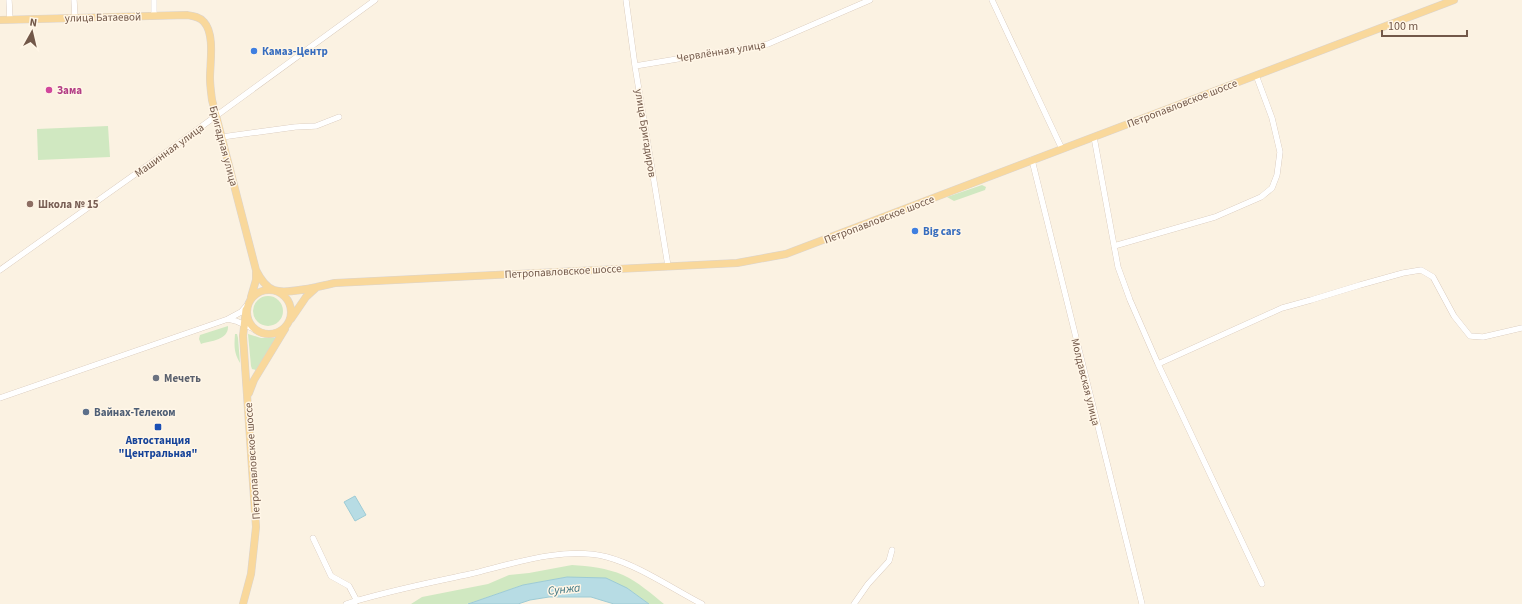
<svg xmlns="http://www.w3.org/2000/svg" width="1522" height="604" font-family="'Source Sans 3',sans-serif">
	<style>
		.green { fill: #d0e8c1 }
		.water { fill: #b7dce4; stroke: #9dcbd5 }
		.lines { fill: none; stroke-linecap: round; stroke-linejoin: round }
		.minor-casing { stroke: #cebcac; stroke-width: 6 }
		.major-casing { stroke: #dad4d0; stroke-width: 8 }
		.minor { stroke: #fff; stroke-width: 5.5 }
		.major { stroke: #f9d89b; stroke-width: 7 }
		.shop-dot { fill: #3f7fe0; stroke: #fff6e7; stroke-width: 1.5 }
		.hotel-dot { fill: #d1479c; stroke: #fff6e7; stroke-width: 1.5 }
		.education-dot { fill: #8d6e63; stroke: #fff6e7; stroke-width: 1.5 }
		.worship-dot { fill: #6b7280; stroke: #fff6e7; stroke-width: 1.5 }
		.service-dot { fill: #5c6f8a; stroke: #fff6e7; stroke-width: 1.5 }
		.transit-dot { fill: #1a4fb4; stroke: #fff6e7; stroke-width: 1.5 }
		.labels { text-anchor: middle; stroke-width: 3; stroke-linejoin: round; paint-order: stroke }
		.street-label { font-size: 11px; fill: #725849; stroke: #fff6e7 }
		.shop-label { font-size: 11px; font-weight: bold; fill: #366cbe; stroke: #fff6e7; text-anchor: start }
		.hotel-label { font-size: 11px; font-weight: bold; fill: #b23c85; stroke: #fff6e7; text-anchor: start }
		.education-label { font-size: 11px; font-weight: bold; fill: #785e54; stroke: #fff6e7; text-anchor: start }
		.worship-label { font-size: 11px; font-weight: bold; fill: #5b616d; stroke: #fff6e7; text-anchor: start }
		.service-label { font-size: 11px; font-weight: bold; fill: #4e5e75; stroke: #fff6e7; text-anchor: start }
		.transit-label { font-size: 11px; font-weight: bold; fill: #164399; stroke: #fff6e7 }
		.water-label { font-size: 12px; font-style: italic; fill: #437985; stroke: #fff6e7 }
	</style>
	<rect width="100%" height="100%" fill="#fbf2e2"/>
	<path class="green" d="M108,126L110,157L38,160L37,129Z
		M982,185L986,187L985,190L954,201L947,197Z
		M253 311a15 15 0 1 1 30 0a15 15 0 1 1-30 0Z
		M228,326C229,340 211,341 201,344L199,339L200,335Z
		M235,334H237L238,338L240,363C234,353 234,346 235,334Z
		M248,334L261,338H276L256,370L252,369L251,366Z
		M572,565C589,566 607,568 623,575C638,582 652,594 664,604H649L627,588L567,577L523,585L467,604H411L422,597L488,584L509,575L529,573Z"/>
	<path class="water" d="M355,496L366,515L355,521L344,502Z
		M567,577L606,578L627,588L649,604H614L591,597H549L530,600L518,604H468L523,585Z"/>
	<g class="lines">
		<defs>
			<path id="minor" d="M9,0L10,20
				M74,0L75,18
				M154,0V16
				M626,0L635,66L668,266
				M992,0L1062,149
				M635,66L768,44L870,0
				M222,137L295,127L316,126L339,117
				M1094,137L1118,267L1130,300L1158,364L1262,584
				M1032,160L1142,604
				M1114,246L1215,217L1261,197L1272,188L1277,175L1280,152L1272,118L1256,75
				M0,270L172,148L375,0
				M228,319L236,321L254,329
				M1158,364L1282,308L1311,300L1360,285L1403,273L1421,270L1433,277L1454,316L1470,336L1483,337L1522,328
				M0,398L228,319L241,312L248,304
				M313,538L331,576L349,586L357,601
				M346,604C387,591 429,583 470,574C512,564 563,546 607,557C640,566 671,588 702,604
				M854,604L868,584L889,561L892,550"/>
			<path id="major" d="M0,20L187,15C193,16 200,17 204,22C215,34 210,63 210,78C210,85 211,92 212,100L256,270C260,278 265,287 274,290C287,295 321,286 335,283L737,263L786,254L1454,0
				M247 312a22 22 0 1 1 44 0a22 22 0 1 1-44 0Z
				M251,297L256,280V272
				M291,319L306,297L317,287
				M249,393L254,380L285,329
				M243,604L251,574L256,527L243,336L246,310"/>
		</defs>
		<use href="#minor" class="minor-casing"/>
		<use href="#major" class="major-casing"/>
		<use href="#minor" class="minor"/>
		<use href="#major" class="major"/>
	</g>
	<g class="shop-dot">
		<circle cx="254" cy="51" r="4"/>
		<circle cx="915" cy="231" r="4"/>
	</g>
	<circle class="hotel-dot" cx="49" cy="90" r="4"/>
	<circle class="education-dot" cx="30" cy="204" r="4"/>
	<circle class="worship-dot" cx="156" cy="378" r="4"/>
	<circle class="service-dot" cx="86" cy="412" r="4"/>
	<rect class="transit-dot" x="154" y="423" width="8" height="8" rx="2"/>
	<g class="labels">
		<g class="street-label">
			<text transform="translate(103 17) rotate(-1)" y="4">улица Батаевой</text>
			<text transform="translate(721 51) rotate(-9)" y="4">Червлённая улица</text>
			<text transform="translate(1182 103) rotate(-21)" y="4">Петропавловское шоссе</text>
			<text transform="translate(646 133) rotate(81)" y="4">улица Бригадиров</text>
			<text transform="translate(224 146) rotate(75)" y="4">Бригадная улица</text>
			<text transform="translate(169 150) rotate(-36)" y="4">Машинная улица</text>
			<text transform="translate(879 219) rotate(-21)" y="4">Петропавловское шоссе</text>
			<text transform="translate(563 271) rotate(-3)" y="4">Петропавловское шоссе</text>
			<text transform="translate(1086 382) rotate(76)" y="4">Молдавская улица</text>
			<text transform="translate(252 461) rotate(-94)" y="4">Петропавловское шоссе</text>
		</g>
		<g class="shop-label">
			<text x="262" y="55">Камаз-Центр</text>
			<text x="923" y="235">Big cars</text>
		</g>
		<g class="hotel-label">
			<text x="57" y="94">Зама</text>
		</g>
		<g class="education-label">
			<text x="38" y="208">Школа № 15</text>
		</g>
		<g class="worship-label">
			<text x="164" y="382">Мечеть</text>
		</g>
		<g class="service-label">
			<text x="94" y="416">Вайнах-Телеком</text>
		</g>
		<g class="transit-label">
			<text x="158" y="444">Автостанция<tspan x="158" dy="13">"Центральная"</tspan></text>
		</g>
		<g class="water-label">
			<text transform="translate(564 589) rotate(-6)" y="4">Сунжа</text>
		</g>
	</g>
	<g transform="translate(32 32) rotate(8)" stroke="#fff6e7" stroke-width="3" paint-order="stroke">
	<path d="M0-3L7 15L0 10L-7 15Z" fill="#725849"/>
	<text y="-6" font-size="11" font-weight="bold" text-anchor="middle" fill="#725849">N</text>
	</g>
	<path d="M1382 30v6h85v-6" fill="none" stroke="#725849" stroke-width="2"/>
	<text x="1388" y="30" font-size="12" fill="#725849" stroke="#fff6e7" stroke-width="3" paint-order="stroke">100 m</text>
</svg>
